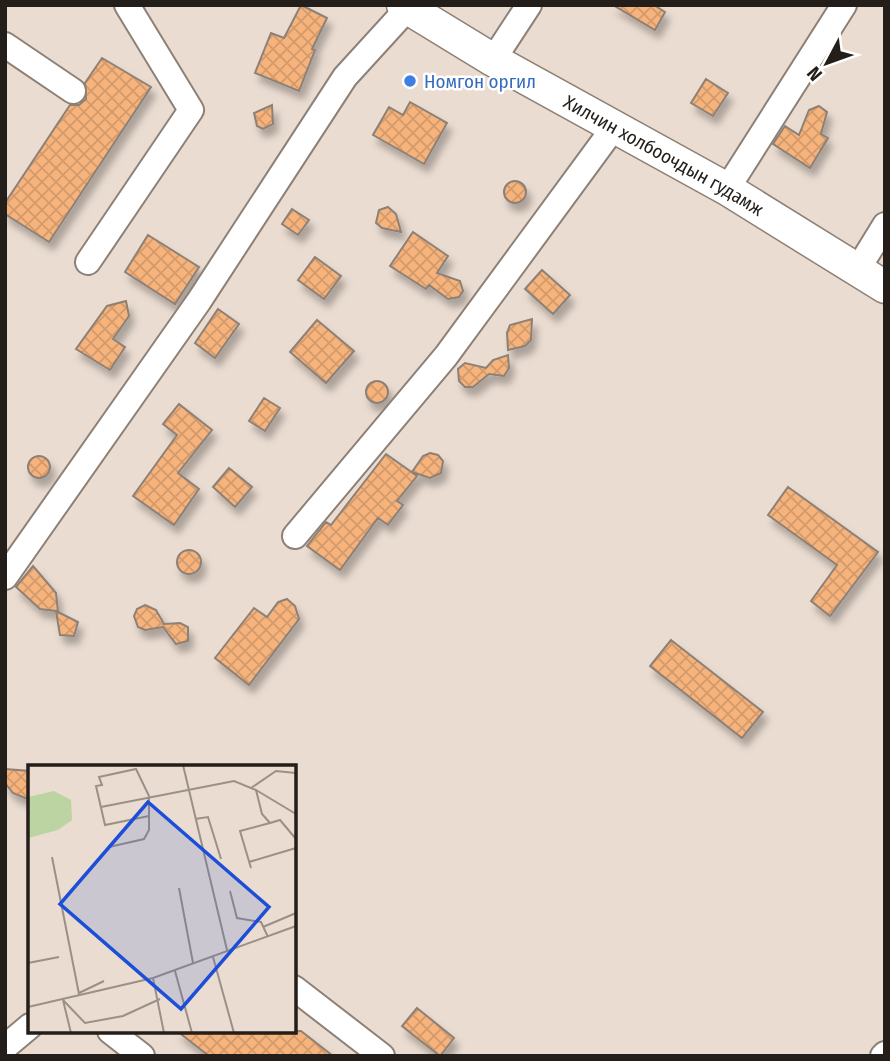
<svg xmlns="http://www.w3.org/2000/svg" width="890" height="1061" font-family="'Fira Sans Condensed',sans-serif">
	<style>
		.building { fill: url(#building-cross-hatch); stroke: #8d8177; stroke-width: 2; filter: url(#shadow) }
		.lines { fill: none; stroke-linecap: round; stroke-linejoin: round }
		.minor-casing { stroke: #8d8076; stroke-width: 28 }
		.major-casing { stroke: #8d8076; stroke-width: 35 }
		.minor { stroke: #fff; stroke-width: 24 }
		.major { stroke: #fff; stroke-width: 32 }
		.shop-dot { fill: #3f7fe0; stroke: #fff; stroke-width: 2.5 }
		.labels { text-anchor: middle; stroke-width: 5; stroke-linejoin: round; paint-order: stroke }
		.shop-label { font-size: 19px; fill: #366cbe; stroke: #fff; text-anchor: start }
		.street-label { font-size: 19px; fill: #231e1a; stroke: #fff }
		.inset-road { fill: none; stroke: #9a9088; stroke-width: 2 }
		.view { fill: #1d4ed8; fill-opacity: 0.15; stroke: #1d4ed8; stroke-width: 3.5 }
		.inset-edge { fill: none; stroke: #231e1a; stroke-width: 3.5 }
	</style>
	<defs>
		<pattern id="building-cross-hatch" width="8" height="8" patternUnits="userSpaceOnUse" patternTransform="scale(1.75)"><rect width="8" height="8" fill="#f7b37b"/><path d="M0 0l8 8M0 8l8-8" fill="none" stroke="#d39a6a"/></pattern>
		<filter id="shadow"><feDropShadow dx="4.5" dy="8" stdDeviation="3.5" flood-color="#0004"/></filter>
	</defs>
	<rect width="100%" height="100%" fill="#eadcd1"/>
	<path class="building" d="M301,5L327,18L312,49L315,50L299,91L255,73L271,33L284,38Z
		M613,5H654L665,12L655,30Z
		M102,58L151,87L49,242L5,214V203L70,105H79L86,99L85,83Z
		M706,79L728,93L713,116L691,103Z
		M410,102L447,123L424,164L373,135L389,107L403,115Z
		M272,105L273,124L263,129L257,126L254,113Z
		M819,106L827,112L821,134L828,138L810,168L773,144L785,126L799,135L809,110Z
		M504 192a11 11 0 1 1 22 0a11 11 0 1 1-22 0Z
		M388,207L396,214L401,232L382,228L376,223L379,210Z
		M292,209L309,220L298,235L282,224Z
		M413,232L448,256L437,273L460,281L463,291L459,297L448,299L429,285L426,289L390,266Z
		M148,235L199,267L175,304L125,272Z
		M315,257L341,276L324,299L298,280Z
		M542,270L570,295L553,314L525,289Z
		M126,301L129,316L113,339L125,347L110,370L76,349L107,306Z
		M218,309L239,324L215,358L195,343Z
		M532,319L531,340L525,346L508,350L507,333L510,325Z
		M317,320L354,351L326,383L290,352Z
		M508,355L509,368L504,376L489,374L473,387H465L459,381L458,369L465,363L486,368L493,360Z
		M366 392a11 11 0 1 1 22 0a11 11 0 1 1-22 0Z
		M264,398L280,408L265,431L249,421Z
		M179,404L212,430L178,473L199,489L174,525L133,496L177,435L163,424Z
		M430,453L438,455L443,461L441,473L430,478L412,472L423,456Z
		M386,454L417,476L397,501L403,505L388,525L378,518L340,570L307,546L326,522L331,525Z
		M28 467a11 11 0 1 1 22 0a11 11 0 1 1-22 0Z
		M229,468L252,487L235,507L213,487Z
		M788,487L878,552L830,616L811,601L837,565L768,515Z
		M177 562a12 12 0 1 1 24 0a12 12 0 1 1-24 0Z
		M33,566L56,593L58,612L78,622L74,636L60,635L56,611L40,609L16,587Z
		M287,599L295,606L299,619L249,685L215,658L254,608L267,617L278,602Z
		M145,605L156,610L164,624L180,623L188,627V641L176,644L163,627L145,630L138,627L134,616L137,609Z
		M671,640L763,712L742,738L650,666Z
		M5,769L30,771V800L13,793L5,783Z
		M417,1008L454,1038L440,1056L402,1026Z
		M177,1031H301L333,1056H209Z"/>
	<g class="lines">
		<defs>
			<path id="minor" d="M5,45L73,91
				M493,60L529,5
				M727,189L844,5
				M88,262L191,110L127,5
				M858,269L885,225
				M295,536L446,356L615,126
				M5,577L199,301L345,77L408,8
				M294,988L382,1056
				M110,1031L142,1056
				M5,1047L30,1026
				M883,1056L885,1054"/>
			<g id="major">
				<path id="s1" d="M403,5L493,60L727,189L885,287"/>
			</g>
		</defs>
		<use href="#minor" class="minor-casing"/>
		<use href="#major" class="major-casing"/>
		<use href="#minor" class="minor"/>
		<use href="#major" class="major"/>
	</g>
	<circle class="shop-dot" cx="410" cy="81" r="7"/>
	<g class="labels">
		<g class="shop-label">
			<text x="424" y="88">Номгон оргил</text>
		</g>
		<g class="street-label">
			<text dy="7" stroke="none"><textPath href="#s1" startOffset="301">Хилчин холбоочдын гудамж</textPath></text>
		</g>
	</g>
	<g transform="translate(28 765)">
		<rect width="268" height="268" fill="#eadcd1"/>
		<path d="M26,26L43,35L44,55L30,65L0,73V32Z" fill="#bcd3a2"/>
		<path class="inset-road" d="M155,0L199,185M223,23L248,6L268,8M228,25L268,49M73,42L206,16L228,25L234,49L242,58L252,55L268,74M167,54L180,52L193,94M81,82L116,74L121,65V31L108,4L71,12L74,20L68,21L77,60L121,51M24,92L51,229M221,97L268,83M223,103L212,66L242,58M151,123L165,198M202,126L209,153L233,157L240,172M235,162L268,148M185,192L206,268M0,198L31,192M147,206L164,268M125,213L136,268M51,228L76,216M35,235L57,258L95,251L132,234M35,235L43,268M0,242L125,213L268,161"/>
		<path class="view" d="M120,37L241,142L153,244L32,139Z"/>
		<rect width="268" height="268" class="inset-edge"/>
	</g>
	<rect width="890" height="1061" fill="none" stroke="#231e1a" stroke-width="14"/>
	<g transform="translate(827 63) rotate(229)" stroke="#ffffff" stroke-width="5" paint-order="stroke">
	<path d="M0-5L12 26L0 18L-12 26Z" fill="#231e1a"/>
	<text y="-10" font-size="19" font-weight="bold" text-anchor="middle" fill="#231e1a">N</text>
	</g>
</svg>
